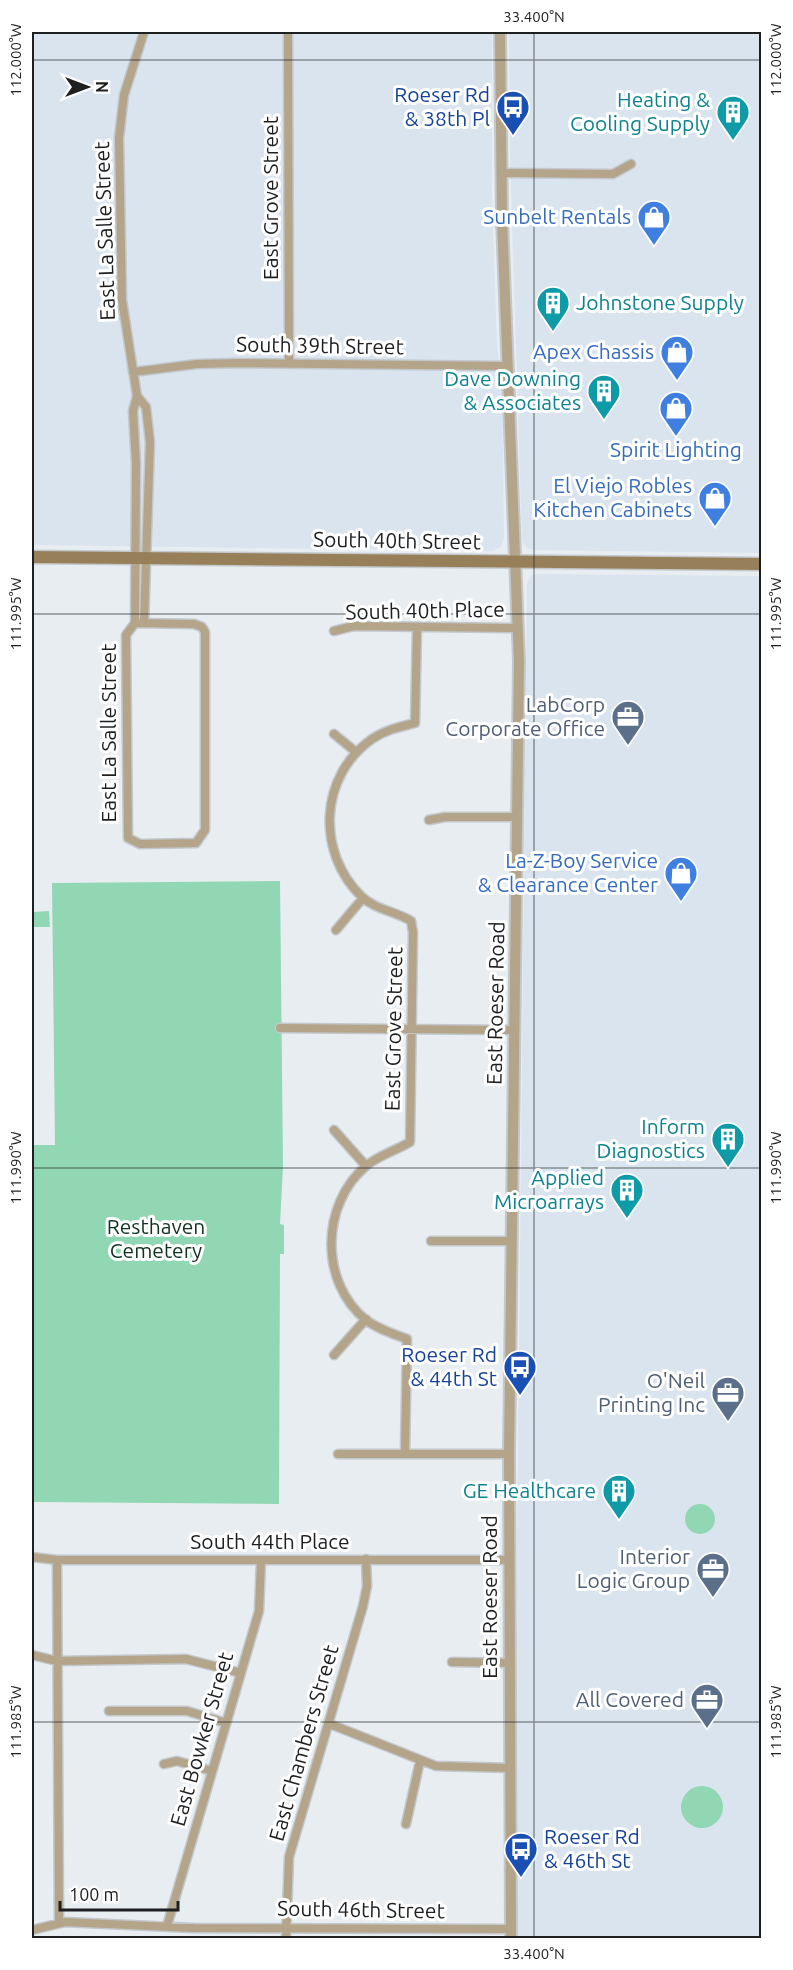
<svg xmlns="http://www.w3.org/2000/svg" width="793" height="1970" font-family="Ubuntu,sans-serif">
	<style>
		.built { fill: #d9e4ef }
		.green { fill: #91d7b3 }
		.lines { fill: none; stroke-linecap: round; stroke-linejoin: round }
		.minor-casing { stroke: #c3c8cc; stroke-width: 11 }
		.tertiary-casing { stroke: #c3c8cc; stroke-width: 14 }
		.secondary-casing { stroke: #c3c8cc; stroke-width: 15 }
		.minor { stroke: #b3a48a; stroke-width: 8 }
		.tertiary { stroke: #b3a48a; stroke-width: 10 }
		.secondary { stroke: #978059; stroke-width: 12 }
		.ticks { fill: none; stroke: #1d1f21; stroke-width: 1.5; stroke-opacity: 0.45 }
		.labels { text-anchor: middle; stroke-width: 6; stroke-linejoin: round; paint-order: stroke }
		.transit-label { font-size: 21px; fill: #164399; stroke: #fff; text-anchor: end }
		.culture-label { font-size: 21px; fill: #0d838f; stroke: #fff; text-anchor: end }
		.street-label { font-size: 21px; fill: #1d1f21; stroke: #fff }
		.shop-label { font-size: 21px; fill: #366cbe; stroke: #fff; text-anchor: end }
		.service-label { font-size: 21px; fill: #4e5e75; stroke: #fff; text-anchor: end }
		.park-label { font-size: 21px; fill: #103223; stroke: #fff }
		.neatline { fill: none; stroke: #1d1f21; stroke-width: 2 }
		.ticks-label { font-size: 15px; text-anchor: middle; fill: #1d1f21 }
	</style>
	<rect width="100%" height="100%" fill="#e8edf2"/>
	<path class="built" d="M33,32H492V199L497,345L502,389L504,538L501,547L492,551L32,545Z
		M509,32H761V553L535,550L528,549L522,542L510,157Z
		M538,574L761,576V1938H518L517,1545L527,583L531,576Z"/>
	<path class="green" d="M280,881L283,1166L280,1224L284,1225V1254H280L279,1504L32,1502V1145H55L52,883Z
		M49,911L50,927H32V912Z
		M685 1519a15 15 0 1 1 30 0a15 15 0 1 1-30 0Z
		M681 1807a21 21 0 1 1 42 0a21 21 0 1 1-42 0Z"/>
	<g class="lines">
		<defs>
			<path id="minor" d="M288,32L289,364
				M501,173L613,174L631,164
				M133,372L197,364L239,363L507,366
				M137,396L146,407L150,442L144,623
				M135,623L136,463L133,411L137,396L122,300L119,138L124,95L144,32
				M135,623L194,624L202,627L205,632V830L196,843L140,844L128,838L126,635Z
				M334,631L354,626L517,628
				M334,734L356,752
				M429,820L445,817H517
				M336,930L363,898
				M280,1028L515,1030
				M334,1130L366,1166
				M431,1241H512
				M334,1355L366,1319
				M405,1453L407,1339C393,1334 378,1329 366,1320C319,1282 321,1204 366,1166C379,1155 395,1151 410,1142L413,932L411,921C395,911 376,910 362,897C316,853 319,776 372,739C385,730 399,727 415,723L417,628
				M338,1454H509
				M32,1557L57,1560H509
				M57,1560L59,1923
				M32,1655L57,1661L186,1659L241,1673
				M452,1662L509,1663
				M109,1711H187L226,1723
				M330,1724L436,1766L510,1768
				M164,1764L177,1761L212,1771
				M406,1824L420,1761
				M167,1926L259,1611L261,1560
				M32,1930L65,1922L193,1928L511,1929
				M286,1938L289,1857L363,1606L367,1586L366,1559"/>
			<path id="tertiary" d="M500,32L502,219L519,661L509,1454L511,1938"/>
			<path id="secondary" d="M32,557L762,564"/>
		</defs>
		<use href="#minor" class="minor-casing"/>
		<use href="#tertiary" class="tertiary-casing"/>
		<use href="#secondary" class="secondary-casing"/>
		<use href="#minor" class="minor"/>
		<use href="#tertiary" class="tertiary"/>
		<use href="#secondary" class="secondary"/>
	</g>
	<path class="ticks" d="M534,32V1938M32,60H762M32,614H762M32,1168H762M32,1722H762"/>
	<defs>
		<symbol id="bus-pin" viewBox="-11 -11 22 30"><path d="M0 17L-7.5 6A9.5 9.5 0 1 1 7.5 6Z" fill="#1a4fb4" stroke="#fff"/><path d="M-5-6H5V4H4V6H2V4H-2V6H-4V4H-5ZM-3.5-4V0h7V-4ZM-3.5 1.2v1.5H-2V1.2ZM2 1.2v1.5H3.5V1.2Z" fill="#fff"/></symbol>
		<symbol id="building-pin" viewBox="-11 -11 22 30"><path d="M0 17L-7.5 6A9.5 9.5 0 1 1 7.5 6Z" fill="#0f9aa8" stroke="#fff"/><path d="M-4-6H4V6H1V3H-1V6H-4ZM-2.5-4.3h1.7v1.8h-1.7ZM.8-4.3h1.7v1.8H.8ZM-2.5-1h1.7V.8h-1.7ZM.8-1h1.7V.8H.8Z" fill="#fff"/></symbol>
		<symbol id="shop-pin" viewBox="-11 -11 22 30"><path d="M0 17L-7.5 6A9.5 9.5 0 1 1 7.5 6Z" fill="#3f7fe0" stroke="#fff"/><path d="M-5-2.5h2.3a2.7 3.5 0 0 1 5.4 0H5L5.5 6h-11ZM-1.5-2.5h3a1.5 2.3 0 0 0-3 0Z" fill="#fff"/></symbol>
		<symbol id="office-pin" viewBox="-11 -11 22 30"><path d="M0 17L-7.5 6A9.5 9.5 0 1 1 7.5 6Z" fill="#5c6f8a" stroke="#fff"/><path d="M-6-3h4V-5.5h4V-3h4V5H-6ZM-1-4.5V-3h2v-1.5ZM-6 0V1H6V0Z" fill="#fff"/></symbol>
	</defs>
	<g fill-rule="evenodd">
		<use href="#bus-pin" x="494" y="88" width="38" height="52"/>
		<use href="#building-pin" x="714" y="93" width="38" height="52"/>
		<use href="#shop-pin" x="635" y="198" width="38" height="52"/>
		<use href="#building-pin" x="534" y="284" width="38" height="52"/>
		<use href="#shop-pin" x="658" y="333" width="38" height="52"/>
		<use href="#building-pin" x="585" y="372" width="38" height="52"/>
		<use href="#shop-pin" x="657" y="389" width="38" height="52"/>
		<use href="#shop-pin" x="696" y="479" width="38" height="52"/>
		<use href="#office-pin" x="609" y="698" width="38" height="52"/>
		<use href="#shop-pin" x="662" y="854" width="38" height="52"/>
		<use href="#building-pin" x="709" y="1120" width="38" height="52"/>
		<use href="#building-pin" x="608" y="1171" width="38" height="52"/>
		<use href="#bus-pin" x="501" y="1348" width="38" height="52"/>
		<use href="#office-pin" x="709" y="1374" width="38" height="52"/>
		<use href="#building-pin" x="600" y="1472" width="38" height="52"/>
		<use href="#office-pin" x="694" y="1550" width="38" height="52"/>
		<use href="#office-pin" x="688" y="1681" width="38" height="52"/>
		<use href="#bus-pin" x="502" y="1830" width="38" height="52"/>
	</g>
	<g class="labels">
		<g class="transit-label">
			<text x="490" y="102">Roeser Rd<tspan x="490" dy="24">&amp; 38th Pl</tspan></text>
			<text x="497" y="1362">Roeser Rd<tspan x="497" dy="24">&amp; 44th St</tspan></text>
			<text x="544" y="1844" text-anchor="start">Roeser Rd<tspan x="544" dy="24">&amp; 46th St</tspan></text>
		</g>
		<g class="culture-label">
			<text x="710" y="107">Heating &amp;<tspan x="710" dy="24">Cooling Supply</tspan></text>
			<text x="576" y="310" text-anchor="start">Johnstone Supply</text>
			<text x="581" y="386">Dave Downing<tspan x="581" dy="24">&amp; Associates</tspan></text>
			<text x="705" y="1134">Inform<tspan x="705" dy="24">Diagnostics</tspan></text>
			<text x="604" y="1185">Applied<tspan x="604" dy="24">Microarrays</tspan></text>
			<text x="596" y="1498">GE Healthcare</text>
		</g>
		<g class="street-label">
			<text transform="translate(271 198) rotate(-90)" y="7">East Grove Street</text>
			<text transform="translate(105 231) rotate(-92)" y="7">East La Salle Street</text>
			<text transform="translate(320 346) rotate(1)" y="7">South 39th Street</text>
			<text transform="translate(397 541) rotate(1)" y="7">South 40th Street</text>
			<text transform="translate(425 611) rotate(-1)" y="7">South 40th Place</text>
			<text transform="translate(109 733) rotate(-90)" y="7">East La Salle Street</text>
			<text transform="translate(496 1003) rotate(-89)" y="7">East Roeser Road</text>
			<text transform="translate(394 1029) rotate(-89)" y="7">East Grove Street</text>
			<text x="270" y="1549">South 44th Place</text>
			<text transform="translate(490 1597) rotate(-90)" y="7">East Roeser Road</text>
			<text transform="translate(202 1739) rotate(-74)" y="7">East Bowker Street</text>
			<text transform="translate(304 1743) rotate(-74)" y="7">East Chambers Street</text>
			<text transform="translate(361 1910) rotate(1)" y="7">South 46th Street</text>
		</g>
		<g class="shop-label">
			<text x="631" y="224">Sunbelt Rentals</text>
			<text x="654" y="359">Apex Chassis</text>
			<text x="676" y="457" text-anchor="middle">Spirit Lighting</text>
			<text x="692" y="493">El Viejo Robles<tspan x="692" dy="24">Kitchen Cabinets</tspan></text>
			<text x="658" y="868">La-Z-Boy Service<tspan x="658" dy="24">&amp; Clearance Center</tspan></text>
		</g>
		<g class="service-label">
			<text x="605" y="712">LabCorp<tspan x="605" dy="24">Corporate Office</tspan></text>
			<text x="705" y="1388">O'Neil<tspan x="705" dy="24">Printing Inc</tspan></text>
			<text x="690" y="1564">Interior<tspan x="690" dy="24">Logic Group</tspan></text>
			<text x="684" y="1707">All Covered</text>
		</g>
		<g class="park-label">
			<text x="156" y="1234">Resthaven<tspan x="156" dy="24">Cemetery</tspan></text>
		</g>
	</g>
	<rect width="793" height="1970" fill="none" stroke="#ffffff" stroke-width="66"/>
	<g transform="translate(87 87) rotate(90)" stroke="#ffffff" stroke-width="4.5" paint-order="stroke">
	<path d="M0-4.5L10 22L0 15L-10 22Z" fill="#1d1f21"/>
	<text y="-9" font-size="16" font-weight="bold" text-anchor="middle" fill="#1d1f21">N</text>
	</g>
	<path d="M60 1901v9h118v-9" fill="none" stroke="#1d1f21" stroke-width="3"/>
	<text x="69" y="1901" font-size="18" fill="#1d1f21" stroke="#ffffff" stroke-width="4.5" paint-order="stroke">100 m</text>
	<rect x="33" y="33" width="727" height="1904" class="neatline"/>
	<g class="ticks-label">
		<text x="534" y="22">33.400°N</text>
		<text transform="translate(776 60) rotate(-90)" y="5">112.000°W</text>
		<text transform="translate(16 60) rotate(-90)" y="5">112.000°W</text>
		<text transform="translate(16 614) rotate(-90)" y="5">111.995°W</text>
		<text transform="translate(776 614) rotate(-90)" y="5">111.995°W</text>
		<text transform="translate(16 1168) rotate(-90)" y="5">111.990°W</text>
		<text transform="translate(776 1168) rotate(-90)" y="5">111.990°W</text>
		<text transform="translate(16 1722) rotate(-90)" y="5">111.985°W</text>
		<text transform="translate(776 1722) rotate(-90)" y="5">111.985°W</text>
		<text x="534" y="1959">33.400°N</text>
	</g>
</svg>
